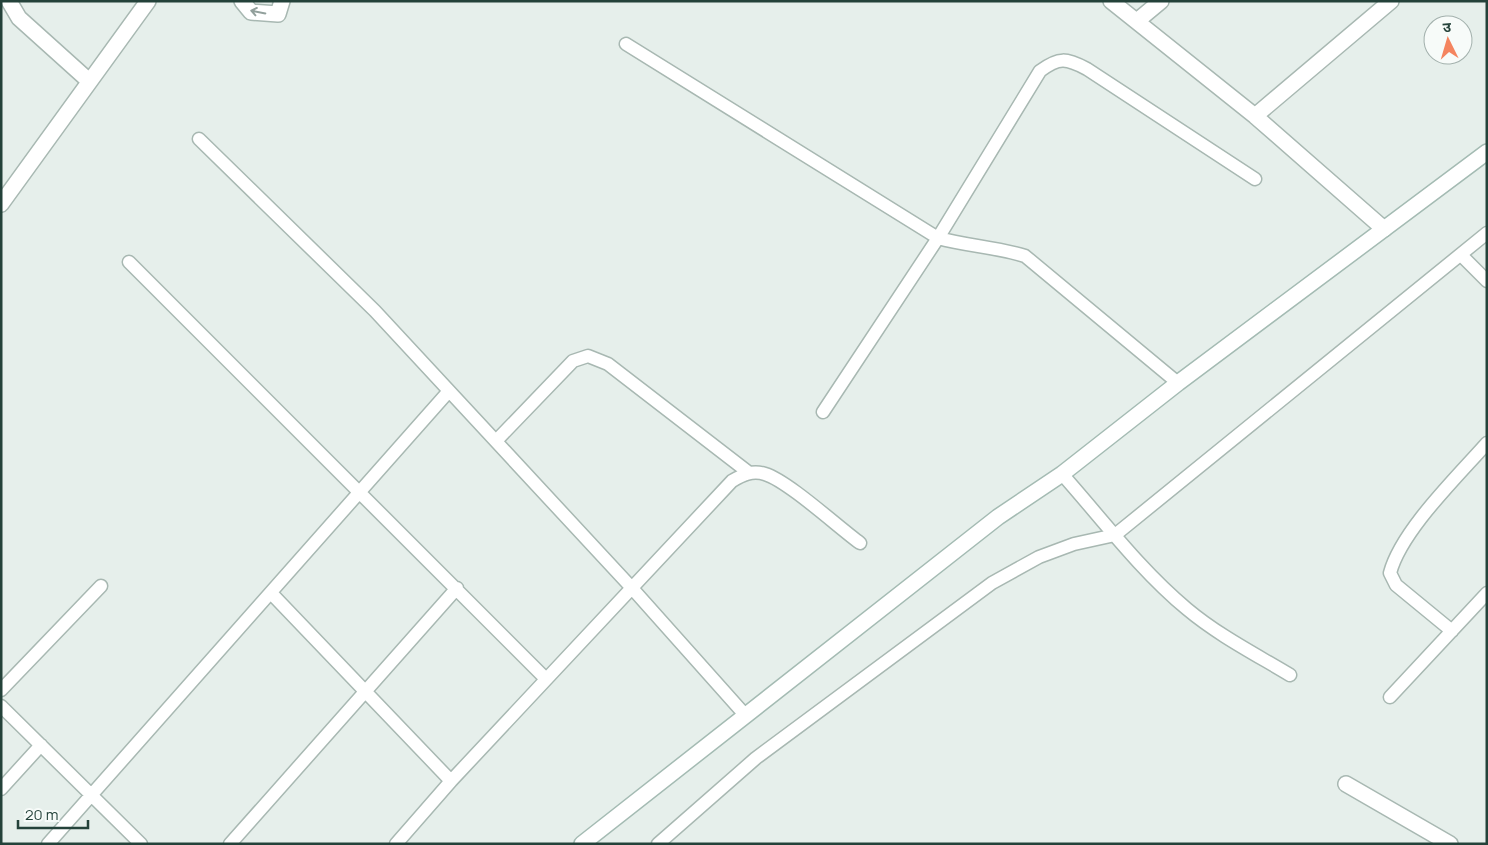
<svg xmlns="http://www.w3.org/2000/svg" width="1488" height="845" font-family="Manrope,'Noto Sans Devanagari',sans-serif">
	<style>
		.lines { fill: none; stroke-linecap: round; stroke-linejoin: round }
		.lane-casing { stroke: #a8b8b2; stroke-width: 15 }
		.street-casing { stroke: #a8b8b2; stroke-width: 18 }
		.secondary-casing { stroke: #a4bbb3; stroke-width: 18 }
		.lane { stroke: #fff; stroke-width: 12 }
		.street { stroke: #fff; stroke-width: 15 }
		.secondary { stroke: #fff; stroke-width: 15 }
		.oneway { stroke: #92a09c }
	</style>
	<rect width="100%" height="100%" fill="#e6efeb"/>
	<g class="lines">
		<defs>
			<path id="lane" d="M626,44L938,238C967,246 997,247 1025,256L1178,383
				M199,139L375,311L631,587L746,716
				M1461,255L1487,281
				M129,262L546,679
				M823,412L938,238L1040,71C1059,57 1066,58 1087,69L1255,179
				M496,441L573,361L588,356L608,364L748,472
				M1062,474C1102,519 1140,570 1187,609C1218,635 1255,654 1290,675
				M271,593L451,781
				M1452,631L1396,585L1390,573C1401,531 1457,477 1487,443
				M1,690L101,586
				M1390,697L1487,593
				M1,706L141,844
				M1,789L41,745
				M48,844L449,391
				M230,844L457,588
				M396,844L451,781L732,481C742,475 752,470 765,474C788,481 838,527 860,543
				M658,844L756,758L992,583L1039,557L1074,544L1115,535L1487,233"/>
			<path id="street" d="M9,1L19,18L89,81
				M242,1L251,12L278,14L282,1
				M1111,1L1255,116L1384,229
				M1137,21L1161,1
				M1255,116L1391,1
				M1,204L148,1
				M1346,784L1450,844"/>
			<path id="secondary" d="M582,844L998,517L1062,474L1178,383L1487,152"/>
		</defs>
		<use href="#lane" class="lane-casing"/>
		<use href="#street" class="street-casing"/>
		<use href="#secondary" class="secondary-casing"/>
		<use href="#lane" class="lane"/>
		<use href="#street" class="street"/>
		<use href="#secondary" class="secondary"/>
	</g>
	<defs><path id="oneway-shaft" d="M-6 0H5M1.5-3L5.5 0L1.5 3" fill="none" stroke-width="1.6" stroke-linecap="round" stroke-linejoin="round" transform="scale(1.25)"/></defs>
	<use class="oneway" href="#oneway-shaft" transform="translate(258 12) rotate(-169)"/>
	<rect width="1488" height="845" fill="none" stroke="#24423a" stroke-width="5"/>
	<g transform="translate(1448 40) rotate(355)"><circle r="24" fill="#f7fbf9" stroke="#a3b1ad"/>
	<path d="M0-4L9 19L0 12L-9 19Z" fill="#f4845f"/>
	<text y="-8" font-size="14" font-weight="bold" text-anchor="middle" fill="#24423a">उ</text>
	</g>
	<path d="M18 820v8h70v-8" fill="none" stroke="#24423a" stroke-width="2.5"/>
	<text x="25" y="820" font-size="15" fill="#24423a" stroke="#f7fbf9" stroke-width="4" paint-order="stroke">20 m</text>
</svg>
